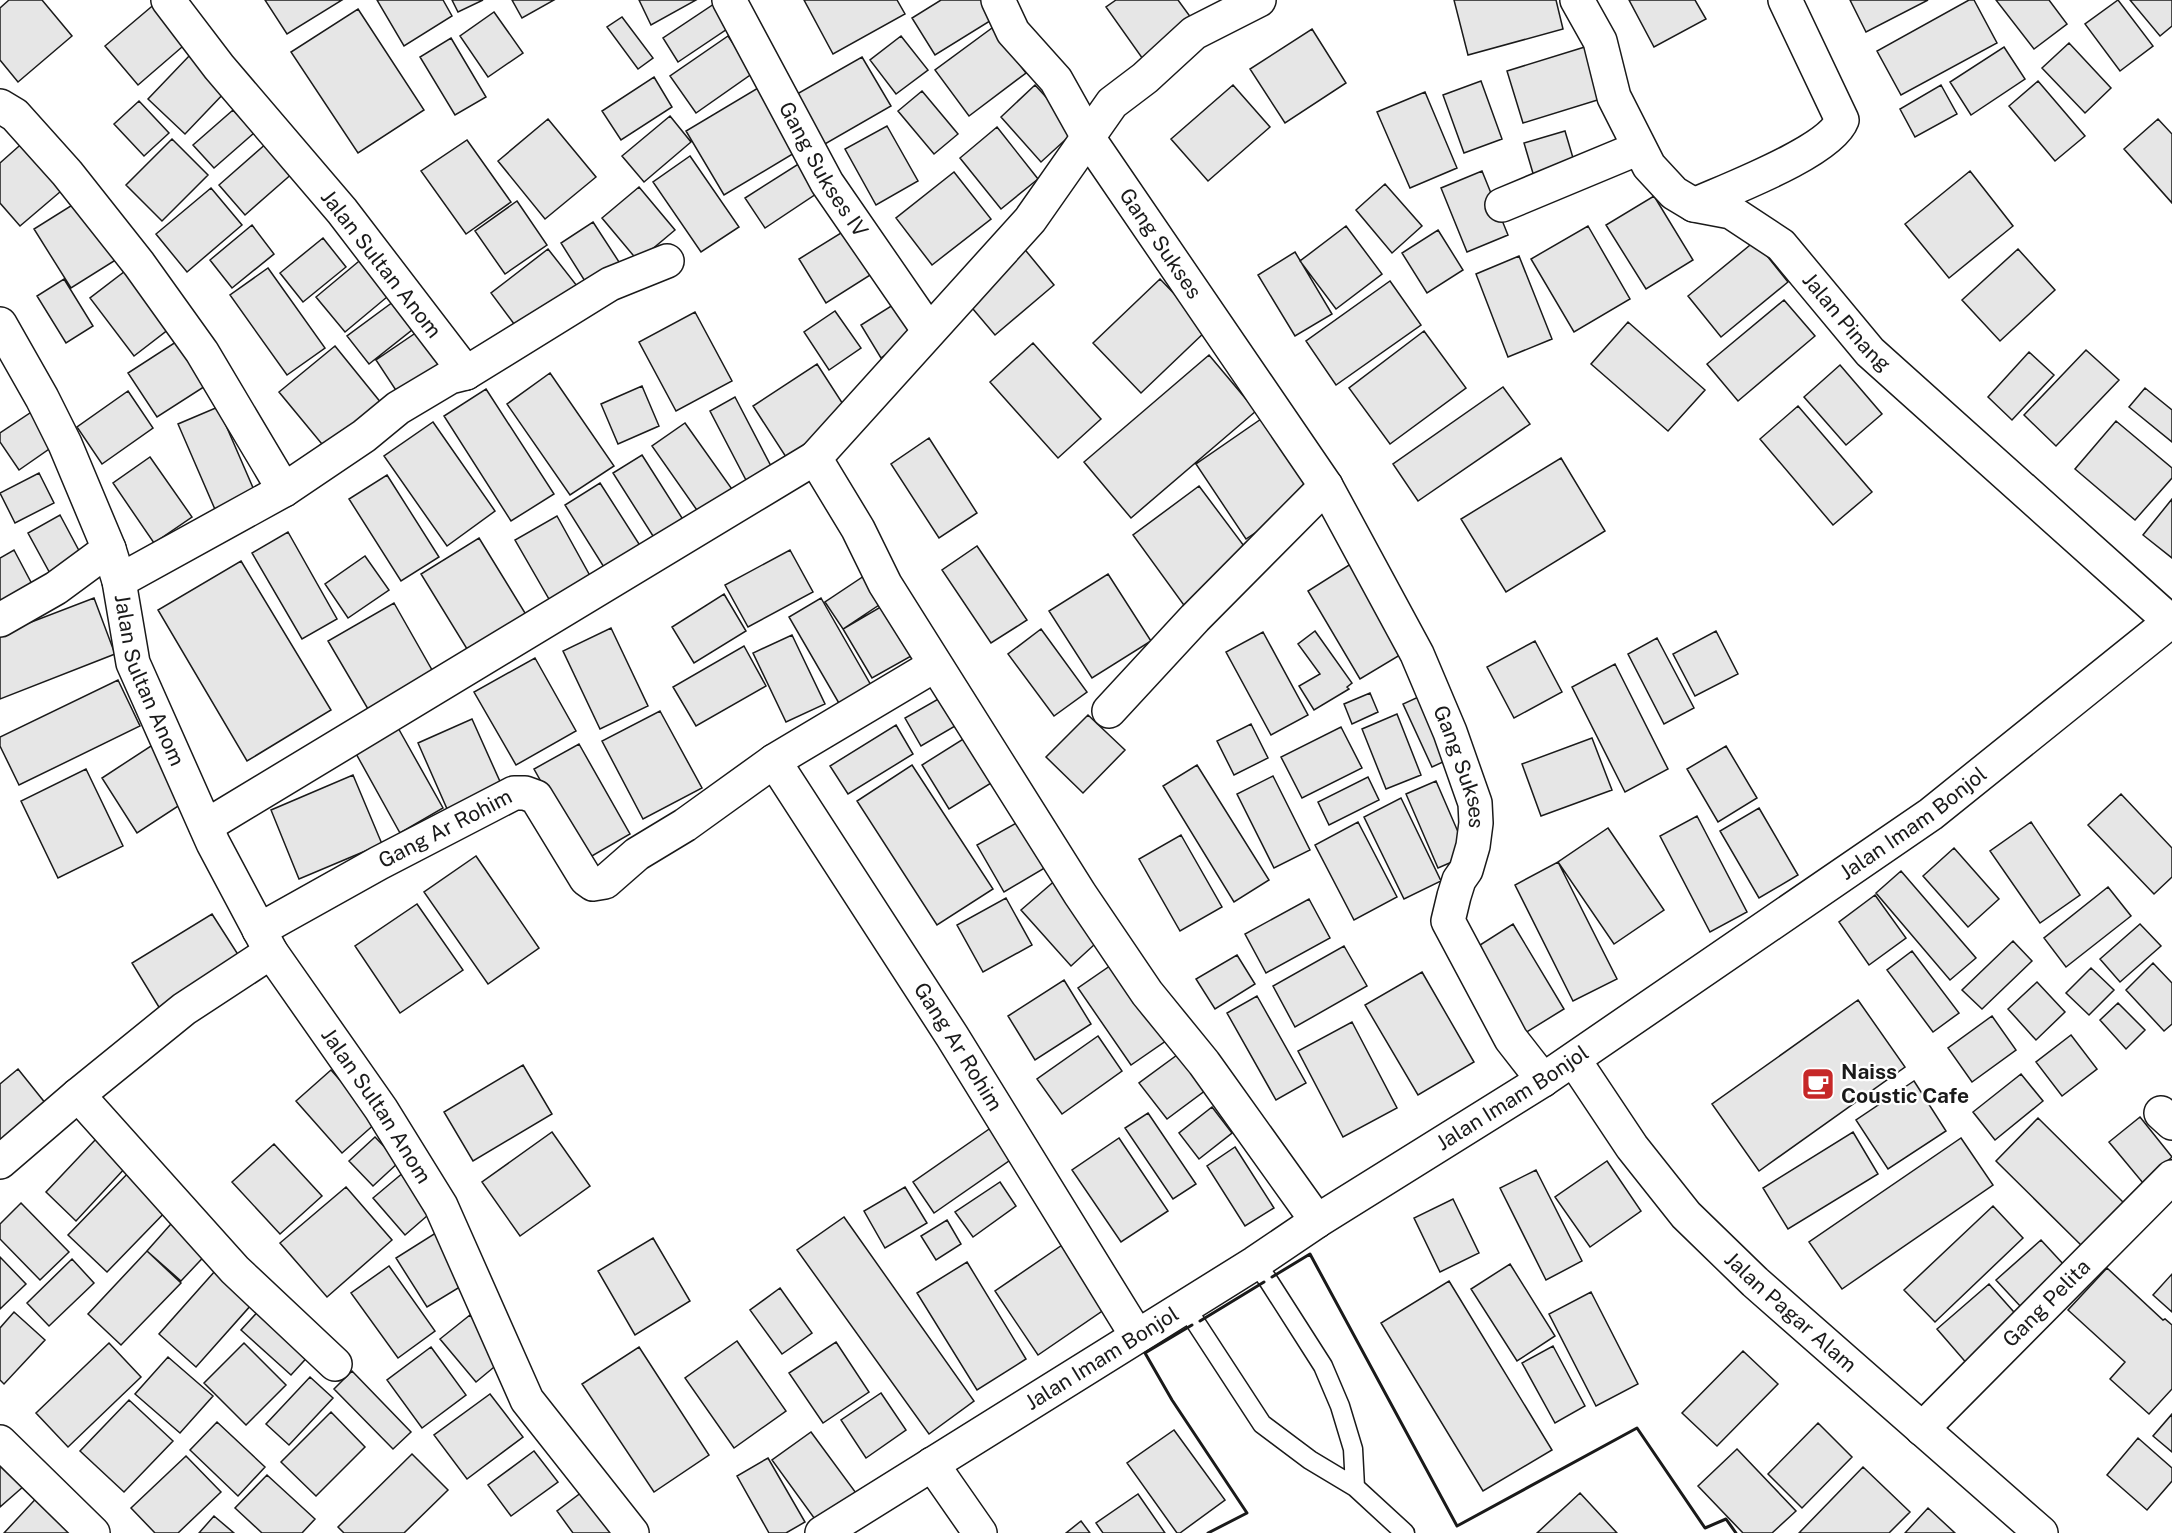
<svg xmlns="http://www.w3.org/2000/svg" width="2172" height="1533" font-family="'Public Sans',sans-serif">
	<style>
		.building { fill: #e6e6e6; stroke: #1a1a1a; stroke-width: 1.5 }
		.lines { fill: none; stroke-linecap: round; stroke-linejoin: round }
		.service-casing { stroke: #1a1a1a; stroke-width: 21 }
		.minor-casing { stroke: #1a1a1a; stroke-width: 36 }
		.tertiary-casing { stroke: #1a1a1a; stroke-width: 36 }
		.trunk-casing { stroke: #1a1a1a; stroke-width: 36 }
		.service { stroke: #fff; stroke-width: 18 }
		.minor { stroke: #fff; stroke-width: 33 }
		.tertiary { stroke: #fff; stroke-width: 33 }
		.trunk { stroke: #fff; stroke-width: 33 }
		.wall { stroke: #1a1a1a; stroke-width: 3 }
		.labels { text-anchor: middle; stroke-width: 4.5; stroke-linejoin: round; paint-order: stroke }
		.street-label { font-size: 21px; fill: #1a1a1a; stroke: #fff }
		.poi-label { font-size: 21px; font-weight: bold; fill: #1a1a1a; stroke: #fff; text-anchor: start }
	</style>
	<rect width="100%" height="100%" fill="#fff"/>
	<path class="building" d="M9,0H42L72,36L18,82L0,60V8Z
		M265,0H342L287,34Z
		M377,0H443L452,16L404,46Z
		M452,0H483L458,12Z
		M512,0H554L522,18Z
		M639,0H696L651,25Z
		M720,0L736,23L678,62L663,38Z
		M804,0H897L905,14L833,54Z
		M941,0H988L998,16L935,55L912,18Z
		M1116,0H1178L1197,26L1145,62L1106,7Z
		M1454,0H1556L1563,29L1468,55Z
		M1629,0H1695L1706,19L1654,47Z
		M1850,0H1928L1866,32Z
		M1969,0H1974L1997,43L1901,95L1877,51Z
		M1996,0H2049L2067,24L2034,49Z
		M2118,0L2153,46L2120,71L2085,24Z
		M2130,0H2172V26L2160,36Z
		M157,2L189,41L138,85L105,46Z
		M358,9L424,110L358,153L291,52Z
		M494,12L523,53L488,77L460,36Z
		M622,17L653,58L638,69L607,27Z
		M992,28L1026,73L969,116L935,70Z
		M1312,29L1346,83L1285,123L1250,69Z
		M728,36L753,73L696,113L670,76Z
		M901,36L928,70L896,94L870,60Z
		M451,38L486,97L455,115L420,57Z
		M2069,43L2111,88L2085,113L2042,68Z
		M1588,46L1604,98L1523,123L1507,71Z
		M2004,47L2025,79L1971,115L1950,82Z
		M190,55L227,90L185,134L148,99Z
		M862,57L891,106L818,148L790,98Z
		M654,77L672,107L621,140L602,111Z
		M1481,81L1502,139L1464,153L1443,95Z
		M2038,81L2085,136L2055,161L2009,106Z
		M763,85L801,149L724,195L686,131Z
		M1035,85L1076,130L1041,162L1001,117Z
		M1233,85L1270,127L1208,181L1171,139Z
		M1941,85L1957,114L1915,137L1900,109Z
		M922,91L958,134L934,154L898,111Z
		M1425,92L1457,168L1410,188L1377,112Z
		M139,101L169,133L144,156L114,124Z
		M233,110L254,133L214,168L193,145Z
		M670,116L691,142L644,182L622,156Z
		M548,119L596,177L545,219L498,161Z
		M2158,119L2172,134V203L2124,149Z
		M887,126L918,181L876,205L845,149Z
		M997,127L1038,179L1001,209L960,158Z
		M1565,131L1576,168L1535,180L1524,143Z
		M27,139L67,186L20,226L0,203V163Z
		M172,139L208,175L162,221L126,185Z
		M467,140L511,202L466,234L421,171Z
		M268,142L294,172L245,215L219,185Z
		M690,156L739,227L701,252L653,182Z
		M800,163L819,192L765,228L745,198Z
		M1482,171L1508,235L1467,252L1441,188Z
		M1970,171L2013,226L1949,278L1905,224Z
		M954,172L991,219L932,265L896,218Z
		M1385,184L1422,226L1392,253L1356,210Z
		M639,187L675,230L638,261L602,218Z
		M211,188L242,225L187,272L156,234Z
		M1654,196L1693,260L1646,289L1606,225Z
		M85,197L122,256L71,288L34,229Z
		M517,201L547,245L505,274L475,231Z
		M593,222L621,265L588,286L561,243Z
		M252,225L274,254L232,288L210,260Z
		M1346,226L1382,274L1336,309L1300,261Z
		M1588,226L1630,299L1574,332L1531,259Z
		M849,228L875,272L826,303L799,259Z
		M1438,230L1463,270L1427,293L1402,253Z
		M323,238L346,267L303,302L280,273Z
		M1755,241L1788,282L1721,337L1688,296Z
		M1022,246L1054,285L995,335L962,296Z
		M548,249L581,291L523,336L491,293Z
		M2018,249L2055,290L2000,341L1962,300Z
		M1295,252L1332,314L1295,336L1258,275Z
		M1519,256L1552,339L1508,357L1476,274Z
		M364,257L393,292L345,332L316,297Z
		M133,265L178,322L134,356L90,298Z
		M268,268L325,348L287,375L230,295Z
		M64,279L93,326L66,343L37,296Z
		M1160,279L1208,329L1141,393L1093,343Z
		M1390,281L1421,325L1336,385L1306,341Z
		M397,299L417,326L369,364L347,336Z
		M1784,300L1815,336L1738,401L1707,364Z
		M896,303L916,336L881,358L861,325Z
		M835,311L861,348L829,370L804,332Z
		M695,312L732,381L676,411L639,342Z
		M1628,322L1705,390L1668,431L1591,364Z
		M420,330L448,372L403,401L376,360Z
		M1424,331L1466,388L1390,444L1349,388Z
		M182,338L210,383L157,417L128,373Z
		M1033,343L1101,419L1058,458L990,382Z
		M335,346L386,409L331,455L279,392Z
		M2086,350L2119,380L2056,446L2024,415Z
		M2029,352L2054,375L2012,420L1988,397Z
		M1209,355L1256,411L1131,518L1084,462Z
		M817,364L850,415L786,457L753,406Z
		M1840,365L1882,414L1846,445L1804,397Z
		M550,373L614,466L570,495L507,404Z
		M642,386L659,426L618,444L601,404Z
		M1503,387L1530,424L1418,501L1393,464Z
		M2145,388L2172,410V442L2129,407Z
		M486,389L554,494L511,521L444,416Z
		M128,391L153,428L102,464L77,427Z
		M735,397L772,468L747,482L710,411Z
		M1798,406L1872,492L1833,525L1760,439Z
		M39,407L62,440L19,470L0,442V433Z
		M218,407L257,497L217,514L178,424Z
		M1264,417L1316,492L1246,539L1196,464Z
		M2116,421L2172,468V478L2135,520L2075,469Z
		M433,422L495,511L447,546L384,456Z
		M685,423L739,499L706,523L652,446Z
		M929,438L977,513L939,538L891,464Z
		M642,455L689,529L660,547L613,473Z
		M150,457L192,517L154,543L113,483Z
		M1561,458L1605,531L1506,592L1461,519Z
		M39,473L54,503L15,523L0,493Z
		M387,475L439,557L401,581L349,499Z
		M600,483L648,558L612,580L565,505Z
		M1199,486L1253,558L1186,608L1133,535Z
		M2172,499V558L2143,535Z
		M60,515L84,560L52,577L28,533Z
		M557,516L594,583L553,606L515,540Z
		M288,532L337,619L302,639L252,553Z
		M479,538L533,626L475,662L421,574Z
		M977,546L1027,620L991,643L942,570Z
		M14,550L33,586L0,605V558Z
		M790,550L813,592L748,627L725,585Z
		M365,556L389,590L348,618L325,584Z
		M1357,560L1410,649L1360,679L1308,591Z
		M241,561L331,710L247,761L158,610Z
		M873,570L891,597L843,629L825,602Z
		M1108,574L1151,641L1092,678L1049,611Z
		M724,594L746,631L694,663L672,627Z
		M94,598L115,654L0,699V634Z
		M821,598L872,687L840,705L789,617Z
		M394,603L440,684L375,721L328,641Z
		M884,605L913,655L872,678L843,629Z
		M611,628L648,706L600,729L563,651Z
		M1041,629L1087,692L1054,716L1008,654Z
		M1315,631L1352,683L1347,687L1349,689L1314,710L1299,686L1320,674L1298,644Z
		M1716,631L1738,674L1695,696L1673,654Z
		M1263,632L1308,715L1271,735L1226,652Z
		M792,635L825,704L786,722L753,653Z
		M1657,638L1694,708L1664,724L1628,654Z
		M1535,641L1562,692L1514,718L1487,667Z
		M744,646L766,686L696,726L673,687Z
		M535,658L576,731L516,765L474,692Z
		M1615,664L1668,769L1625,792L1572,687Z
		M118,680L140,726L19,785L0,746V737Z
		M1370,693L1378,712L1352,724L1344,704Z
		M1427,693L1456,756L1432,767L1403,704Z
		M947,694L962,722L921,746L905,718Z
		M660,711L702,788L643,819L602,741Z
		M1397,714L1421,775L1386,789L1362,729Z
		M1088,715L1125,750L1083,793L1046,757Z
		M472,719L502,786L448,811L418,743Z
		M1251,724L1268,758L1234,775L1217,741Z
		M896,725L913,754L848,794L830,766Z
		M397,726L443,808L400,833L354,750Z
		M1341,727L1362,768L1302,798L1281,757Z
		M968,736L996,780L949,809L922,765Z
		M1592,738L1612,790L1541,816L1522,764Z
		M154,744L189,799L137,833L102,778Z
		M579,744L630,834L585,860L534,769Z
		M1726,746L1757,798L1718,822L1687,769Z
		M912,765L993,889L937,925L857,801Z
		M1197,765L1269,880L1234,902L1163,786Z
		M86,769L123,846L58,878L21,801Z
		M353,775L382,844L299,879L271,810Z
		M1273,776L1310,850L1274,868L1237,794Z
		M1368,777L1379,800L1329,825L1318,802Z
		M1436,781L1468,855L1438,868L1406,794Z
		M2121,794L2172,848V877L2154,894L2088,825Z
		M1401,798L1441,881L1404,899L1364,817Z
		M1759,808L1798,875L1759,898L1720,831Z
		M1697,816L1747,912L1710,932L1660,836Z
		M1022,820L1048,866L1004,892L977,845Z
		M1358,822L1397,897L1354,920L1315,845Z
		M2031,822L2080,895L2040,923L1990,851Z
		M1608,828L1664,910L1614,944L1558,862Z
		M1181,835L1222,907L1180,931L1139,859Z
		M1954,848L1999,899L1968,927L1923,876Z
		M476,856L539,948L488,984L424,892Z
		M1558,862L1617,979L1573,1001L1515,885Z
		M1901,871L1976,958L1950,980L1876,893Z
		M1058,878L1107,933L1071,966L1021,910Z
		M2108,887L2131,916L2066,967L2044,938Z
		M1875,895L1906,938L1869,965L1839,922Z
		M1006,898L1032,945L983,972L957,925Z
		M1309,899L1330,938L1266,973L1245,934Z
		M417,904L463,970L400,1013L355,946Z
		M212,914L246,967L165,1017L132,963Z
		M1513,924L1564,1009L1520,1036L1469,952Z
		M2140,924L2161,946L2120,982L2100,959Z
		M2013,941L2032,961L1982,1009L1962,990Z
		M1344,946L1367,986L1295,1027L1273,986Z
		M1912,951L1959,1013L1933,1032L1887,970Z
		M1237,955L1255,984L1215,1009L1196,979Z
		M1120,959L1173,1036L1131,1065L1078,988Z
		M2153,963L2172,983V1024L2164,1031L2126,990Z
		M2091,968L2114,990L2089,1015L2066,993Z
		M1422,972L1474,1062L1418,1095L1365,1005Z
		M1064,980L1091,1024L1035,1060L1008,1016Z
		M2037,982L2065,1012L2036,1040L2008,1009Z
		M1257,996L1306,1083L1276,1100L1227,1013Z
		M1858,1000L1905,1067L1759,1171L1712,1104Z
		M2118,1003L2145,1030L2126,1049L2100,1020Z
		M1992,1016L2016,1050L1972,1082L1948,1048Z
		M1352,1022L1397,1108L1343,1137L1298,1051Z
		M2071,1035L2097,1069L2062,1096L2036,1062Z
		M1098,1036L1122,1071L1062,1114L1037,1079Z
		M1188,1047L1214,1084L1167,1119L1139,1083Z
		M523,1065L552,1114L473,1161L444,1112Z
		M18,1069L50,1109L0,1151V1084Z
		M331,1070L377,1122L342,1153L296,1101Z
		M2021,1074L2043,1101L1995,1140L1973,1112Z
		M1914,1081L1946,1131L1888,1169L1856,1120Z
		M1212,1107L1232,1133L1199,1159L1179,1133Z
		M1148,1113L1196,1184L1173,1199L1125,1128Z
		M2140,1117L2172,1157L2143,1183L2109,1142Z
		M2038,1118L2127,1206L2084,1248L1996,1161Z
		M995,1125L1016,1156L934,1213L913,1182Z
		M552,1132L590,1186L520,1236L482,1182Z
		M1853,1132L1878,1174L1788,1229L1763,1188Z
		M375,1137L399,1162L373,1186L349,1161Z
		M1119,1138L1168,1211L1121,1242L1072,1170Z
		M1961,1138L1993,1185L1842,1289L1809,1242Z
		M96,1139L126,1167L76,1221L46,1192Z
		M274,1144L322,1196L280,1234L232,1182Z
		M1235,1147L1274,1208L1245,1226L1207,1166Z
		M1607,1161L1641,1211L1590,1247L1555,1197Z
		M133,1168L172,1205L107,1272L68,1235Z
		M1536,1170L1582,1261L1546,1280L1500,1188Z
		M404,1172L435,1209L405,1235L373,1198Z
		M1000,1182L1016,1206L973,1237L955,1212Z
		M346,1187L392,1240L327,1297L280,1243Z
		M905,1187L927,1223L885,1248L864,1211Z
		M1453,1199L1479,1253L1440,1272L1414,1218Z
		M21,1203L69,1252L40,1280L0,1239V1224Z
		M1993,1206L2023,1238L1935,1322L1904,1290Z
		M178,1216L213,1247L181,1281L147,1251Z
		M844,1217L974,1401L929,1434L797,1250Z
		M947,1220L961,1244L936,1260L921,1236Z
		M442,1229L473,1279L427,1307L396,1258Z
		M653,1238L690,1301L635,1335L598,1271Z
		M2041,1240L2065,1266L2021,1307L1996,1280Z
		M1068,1241L1111,1305L1038,1355L995,1291Z
		M147,1251L181,1283L121,1345L88,1314Z
		M0,1257L26,1284L0,1309Z
		M72,1259L94,1283L49,1326L27,1303Z
		M223,1262L260,1295L196,1367L159,1334Z
		M967,1262L1026,1359L977,1390L917,1293Z
		M1510,1264L1555,1336L1517,1361L1471,1289Z
		M389,1266L435,1331L398,1358L351,1293Z
		M2107,1268L2163,1320L2165,1319L2172,1325V1389L2149,1414L2110,1379L2125,1362L2068,1310Z
		M2172,1274V1312L2153,1295Z
		M1449,1281L1552,1450L1483,1491L1381,1323Z
		M1989,1284L2021,1320L1969,1366L1937,1329Z
		M780,1288L812,1333L782,1354L750,1310Z
		M1591,1292L1638,1384L1596,1406L1549,1314Z
		M263,1306L313,1351L291,1375L241,1330Z
		M14,1312L45,1340L4,1384L0,1380V1328Z
		M470,1315L505,1358L476,1382L440,1339Z
		M737,1341L786,1411L734,1448L685,1378Z
		M836,1342L869,1392L823,1423L789,1373Z
		M109,1343L141,1377L68,1447L36,1413Z
		M244,1343L286,1385L246,1425L204,1383Z
		M1553,1346L1585,1406L1555,1423L1522,1363Z
		M431,1347L466,1395L422,1428L387,1380Z
		M639,1347L709,1455L654,1492L582,1384Z
		M1743,1351L1778,1384L1717,1446L1682,1413Z
		M168,1357L213,1396L180,1433L135,1394Z
		M352,1371L411,1432L393,1449L334,1389Z
		M310,1377L333,1398L289,1445L266,1424Z
		M881,1393L906,1430L866,1458L841,1420Z
		M490,1394L523,1437L467,1479L434,1435Z
		M129,1400L173,1441L124,1492L80,1451Z
		M331,1412L365,1447L316,1496L281,1462Z
		M2172,1414V1452L2153,1436Z
		M217,1422L265,1467L238,1496L190,1450Z
		M1818,1423L1852,1457L1802,1508L1768,1474Z
		M1174,1430L1225,1500L1180,1533H1177L1127,1463Z
		M811,1432L856,1493L817,1522L772,1460Z
		M2138,1438L2172,1468V1481L2147,1510L2107,1475Z
		M1737,1449L1796,1511L1772,1533H1743L1698,1486Z
		M534,1451L558,1482L511,1516L488,1485Z
		M412,1454L448,1490L404,1533H344L338,1527Z
		M186,1456L221,1492L178,1533H155L131,1508Z
		M768,1458L805,1522L786,1533H769L737,1476Z
		M0,1459L24,1486L0,1507Z
		M1863,1467L1910,1512L1889,1533H1799Z
		M267,1475L315,1519L302,1533H262L235,1508Z
		M586,1489L618,1533H573L557,1511Z
		M43,1491L77,1524L69,1533H4Z
		M1580,1493L1617,1533H1537Z
		M1138,1494L1165,1533H1103L1096,1523Z
		M1928,1508L1955,1533H1905Z
		M214,1516L234,1533H199Z
		M1081,1521L1090,1533H1066Z"/>
	<g class="lines">
		<defs>
			<path id="service" d="M1255,1263L1268,1280L1323,1366L1340,1406L1353,1449L1355,1487
				M1185,1306L1262,1424L1310,1460L1355,1487L1405,1533"/>
			<g id="minor">
				<path id="s1" d="M729,0L827,183L929,331"/>
				<path id="s2" d="M998,0L1013,32L1056,80L1089,139L1326,486L1417,654L1450,732L1475,803L1476,823L1473,846L1466,870L1459,880L1454,896L1448,921L1511,1039L1543,1080"/>
				<path d="M1259,0L1194,33L1145,78L1112,103L1030,220L815,458L858,529L885,584L1080,894L1147,993L1204,1063L1317,1221"/>
				<path id="s3" d="M1577,0L1600,41L1614,97L1649,166L1674,193L1694,205L1731,212L1781,245L1870,352L2170,621"/>
				<path d="M0,106L15,115L67,173L139,264L202,352L284,490"/>
				<path d="M1502,205L1639,148"/>
				<path d="M1694,205C1727,190 1830,152 1842,120L1785,0"/>
				<path id="s4" d="M0,324L42,398L65,444L109,549L119,581L133,663L213,843L271,952L381,1109L441,1206L527,1400L632,1533"/>
				<path d="M466,373L610,284L667,261"/>
				<path d="M119,581L284,490L364,436L398,408L450,377L466,373L342,211L219,67L168,0"/>
				<path d="M0,620L56,588L109,549"/>
				<path d="M1109,711L1195,618L1326,486"/>
				<path id="s5" d="M774,761L952,1036L1137,1336"/>
				<path d="M206,826L815,458"/>
				<path id="s6" d="M259,930L379,863L514,793H525L536,797L586,879L593,884L605,882L637,854L685,825L774,761L935,665"/>
				<path d="M78,1095L235,1270L335,1364"/>
				<path d="M2161,1113L2172,1123"/>
				<path d="M0,1162L78,1095L184,1009L271,952"/>
				<path id="s7" d="M1922,1429L2172,1177"/>
				<path d="M0,1442L93,1533"/>
				<path d="M932,1464L980,1533"/>
			</g>
			<g id="tertiary">
				<path id="s8" d="M1574,1060L1632,1147L1686,1215L1755,1282L2041,1533"/>
			</g>
			<g id="trunk">
				<path id="s9" d="M822,1533L1255,1263L1317,1221L1543,1080L1931,814L2172,620"/>
			</g>
		</defs>
		<use href="#service" class="service-casing"/>
		<use href="#minor" class="minor-casing"/>
		<use href="#tertiary" class="tertiary-casing"/>
		<use href="#trunk" class="trunk-casing"/>
		<use href="#service" class="service"/>
		<use href="#minor" class="minor"/>
		<use href="#tertiary" class="tertiary"/>
		<use href="#trunk" class="trunk"/>
		<path class="wall" d="M1272,1277L1310,1254L1457,1526L1637,1428L1705,1528L1726,1519L1736,1533
			M1200,1321L1264,1282
			M1192,1325L1145,1353L1172,1400L1247,1513L1208,1533"/>
	</g>
	<defs>
		<symbol id="cafe-square" viewBox="-11 -11 22 22"><rect x="-9" y="-9" width="18" height="18" rx="4" fill="#c62828" stroke="#fff"/><path d="M-5.5-4.5H6V0H3Q3 3.5 0 3.5H-2.5Q-5.5 3.5-5.5 0ZM3-3.2v2h1.7v-2ZM-6 4.5H4V6H-6Z" fill="#fff"/></symbol>
	</defs>
	<g fill-rule="evenodd">
		<use href="#cafe-square" x="1799" y="1065" width="38" height="38"/>
	</g>
	<g class="labels">
		<g class="street-label">
			<text dy="7" stroke="none"><textPath href="#s1" startOffset="194">Gang Sukses IV</textPath></text>
			<text dy="7" stroke="none"><textPath href="#s2" startOffset="294">Gang Sukses</textPath></text>
			<text transform="translate(381 264) rotate(52)" y="7">Jalan Sultan Anom</text>
			<text dy="7" stroke="none"><textPath href="#s3" startOffset="441">Jalan Pinang</textPath></text>
			<text dy="7" stroke="none"><textPath href="#s4" startOffset="388">Jalan Sultan Anom</textPath></text>
			<text dy="7" stroke="none"><textPath href="#s2" startOffset="900">Gang Sukses</textPath></text>
			<text dy="7" stroke="none"><textPath href="#s9" startOffset="1302">Jalan Imam Bonjol</textPath></text>
			<text dy="7" stroke="none"><textPath href="#s6" startOffset="212">Gang Ar Rohim</textPath></text>
			<text dy="7" stroke="none"><textPath href="#s5" startOffset="340">Gang Ar Rohim</textPath></text>
			<text dy="7" stroke="none"><textPath href="#s9" startOffset="816">Jalan Imam Bonjol</textPath></text>
			<text dy="7" stroke="none"><textPath href="#s4" startOffset="874">Jalan Sultan Anom</textPath></text>
			<text dy="7" stroke="none"><textPath href="#s7" startOffset="177">Gang Pelita</textPath></text>
			<text dy="7" stroke="none"><textPath href="#s8" startOffset="334">Jalan Pagar Alam</textPath></text>
			<text dy="7" stroke="none"><textPath href="#s9" startOffset="330">Jalan Imam Bonjol</textPath></text>
		</g>
		<g class="poi-label">
			<text x="1841" y="1079">Naiss<tspan x="1841" dy="24">Coustic Cafe</tspan></text>
		</g>
	</g>
</svg>
